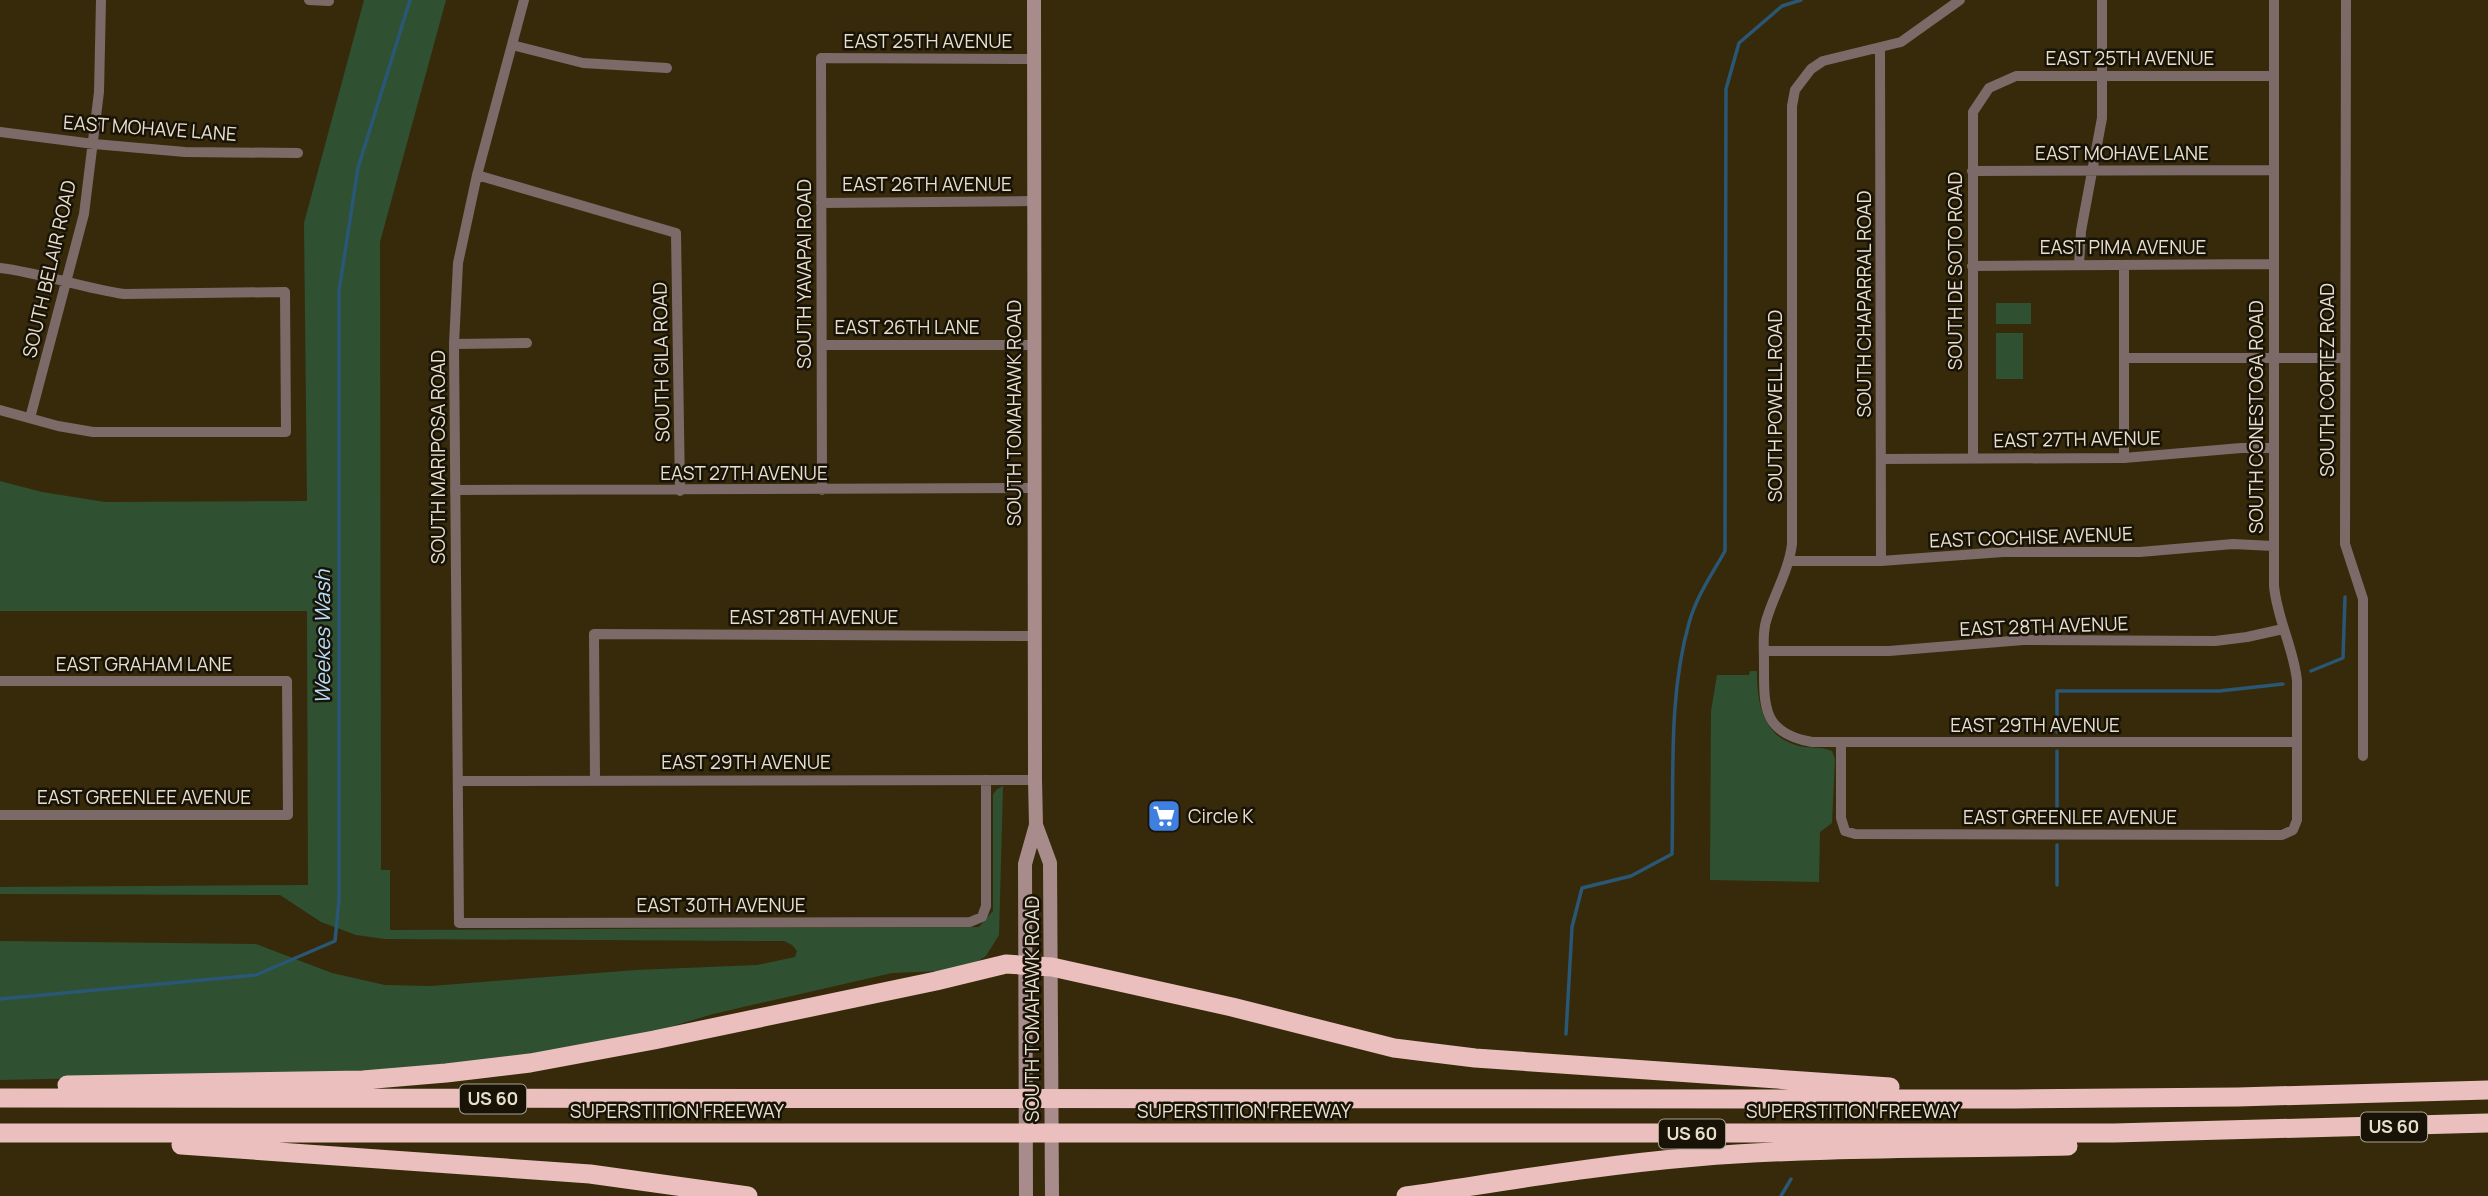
<svg xmlns="http://www.w3.org/2000/svg" width="2488" height="1196" font-family="Manrope,sans-serif">
	<style>
		.green { fill: #2f5132 }
		.lines { fill: none; stroke-linecap: round; stroke-linejoin: round }
		.stream { stroke: #295775; stroke-width: 3.5 }
		.street { stroke: #7b6a68; stroke-width: 10 }
		.secondary { stroke: #a88c8b; stroke-width: 14 }
		.highway { stroke: #eabfbd; stroke-width: 19 }
		.labels { text-anchor: middle; stroke-width: 5; stroke-linejoin: round; paint-order: stroke }
		.shield { fill: #191307; stroke: #a9a292; stroke-width: 2 }
		.shield-label { font-size: 18px; font-weight: bold; fill: #e7dfce }
		.street-label { font-size: 19px; fill: #e7dfce; stroke: #191307 }
		.poi-label { font-size: 19px; fill: #e7dfce; stroke: #191307; text-anchor: start }
		.water-label { font-size: 21px; font-style: italic; fill: #b4ddfb; stroke: #191307 }
	</style>
	<rect width="100%" height="100%" fill="#362a0b"/>
	<path class="green" d="M364,0H446L380,242L381,870H390V930L979,927L993,911V795L996,790L1003,786L999,935L986,956L975,963L942,971L892,973L713,1014L650,1033L524,1056L367,1072L0,1080V941L256,944L332,973L385,985L431,986L636,970L757,965L795,957L797,951L792,945L784,941L385,939L356,935L321,922L280,895L0,894V887L308,885L307,611H0V481L42,492L105,502L307,501L304,223Z
		M1996,303H2031V324H1996Z
		M2023,333V379H1996V333Z
		M1750,671H1757C1757,702 1762,737 1799,746C1810,749 1821,746 1832,751L1835,759L1832,823L1820,832L1819,882L1710,880L1711,711L1717,675H1749Z"/>
	<g class="lines">
		<path class="stream" d="M2311,671L2343,658L2345,597
			M2057,732V691H2219L2283,684
			M2057,751V824
			M2057,845V885
			M0,999L256,975L335,941L339,900V291L358,168L410,0
			M1566,1034L1572,927L1582,888L1631,876L1672,854C1674,778 1668,697 1689,623C1696,597 1712,574 1725,551L1726,89L1739,43L1782,6L1801,0
			M1781,1196L1791,1179"/>
		<path class="street" d="M309,0L329,1
			M524,0L477,175L458,263L454,344L459,923L970,922L982,917L986,906V780
			M1960,0L1901,42L1823,61L1811,69L1795,90L1792,106V544C1789,569 1776,591 1768,615C1762,630 1764,646 1764,663C1764,707 1762,733 1812,742H2296
			M2346,0L2345,544L2363,599V756
			M512,45L583,63L667,68
			M1880,48L1881,561
			M0,132L94,144L185,152L298,153
			M1972,171L2273,170
			M477,175L676,233L680,491
			M821,203L1033,201
			M2079,265L2081,231L2102,118V0
			M2124,265V458
			M1972,266L2273,264
			M0,268C42,273 82,288 124,294L285,292L286,432H93L58,426L0,410
			M454,344L527,343
			M822,345H1033
			M2124,358H2344
			M30,418L84,214L99,92L101,0
			M1973,458V112L1989,88L2016,76H2274
			M1882,459L2124,458L2241,448H2274
			M455,490L1033,488
			M822,490L821,58L1034,59
			M1790,561H1881L2003,552H2140L2233,544L2273,546
			M1764,651H1889L2023,640L2215,641L2247,637L2283,629
			M0,681H287L288,815H0
			M1841,742V818L1845,831L1855,834L2282,835L2293,830L2297,820V681C2294,649 2277,619 2274,586V0
			M595,779L594,634L1034,636
			M458,781L1035,780"/>
		<path class="secondary" d="M1034,0L1035,780L1036,825L1050,863L1052,1196
			M1026,1196L1025,864L1036,825"/>
		<path class="highway" d="M67,1085L363,1080L446,1073L530,1063L654,1040L936,981L1006,964L1052,967L1232,1007L1394,1048L1475,1058L1890,1087
			M0,1098L2016,1099L2238,1097L2488,1090
			M0,1133H2114L2488,1123
			M181,1145L590,1174L748,1196
			M1406,1196C1502,1182 1599,1165 1696,1157C1819,1147 1944,1149 2068,1146"/>
	</g>
	<defs>
		<symbol id="supermarket-square" viewBox="-11 -11 22 22"><rect x="-9" y="-9" width="18" height="18" rx="4" fill="#3f7fe0" stroke="#191307"/><path d="M-6-5.5h2.5l.6 2H6L4.5 2H-2.5L-4.4-4H-6ZM-1.5 3.2a1.3 1.3 0 1 0 .1 0ZM3 3.2a1.3 1.3 0 1 0 .1 0Z" fill="#fff"/></symbol>
	</defs>
	<g fill-rule="evenodd">
		<use href="#supermarket-square" x="1145" y="797" width="38" height="38"/>
	</g>
	<g class="labels">
		<g class="shield">
			<rect x="460" y="1084.5" width="66" height="29" rx="5"/>
			<rect x="2361" y="1112.5" width="66" height="29" rx="5"/>
			<rect x="1659" y="1119.5" width="66" height="29" rx="5"/>
		</g>
		<g class="shield-label">
			<text x="493" y="1105">US 60</text>
			<text x="2394" y="1133">US 60</text>
			<text x="1692" y="1140">US 60</text>
		</g>
		<g class="street-label">
			<text x="928" y="48">EAST 25TH AVENUE</text>
			<text x="2130" y="65">EAST 25TH AVENUE</text>
			<text transform="translate(150 128) rotate(4)" y="7">EAST MOHAVE LANE</text>
			<text x="2122" y="160">EAST MOHAVE LANE</text>
			<text x="927" y="191">EAST 26TH AVENUE</text>
			<text x="2123" y="254">EAST PIMA AVENUE</text>
			<text transform="translate(49 269) rotate(-77)" y="7">SOUTH BELAIR ROAD</text>
			<text transform="translate(1955 271) rotate(-90)" y="7">SOUTH DE SOTO ROAD</text>
			<text transform="translate(804 274) rotate(-90)" y="7">SOUTH YAVAPAI ROAD</text>
			<text transform="translate(1864 304) rotate(-90)" y="7">SOUTH CHAPARRAL ROAD</text>
			<text x="907" y="334">EAST 26TH LANE</text>
			<text transform="translate(661 362) rotate(-91)" y="7">SOUTH GILA ROAD</text>
			<text transform="translate(2327 380) rotate(-90)" y="7">SOUTH CORTEZ ROAD</text>
			<text transform="translate(1775 406) rotate(-90)" y="7">SOUTH POWELL ROAD</text>
			<text transform="translate(1014 413) rotate(-90)" y="7">SOUTH TOMAHAWK ROAD</text>
			<text transform="translate(2256 417) rotate(-90)" y="7">SOUTH CONESTOGA ROAD</text>
			<text transform="translate(2077 439) rotate(-1)" y="7">EAST 27TH AVENUE</text>
			<text transform="translate(438 457) rotate(-90)" y="7">SOUTH MARIPOSA ROAD</text>
			<text x="744" y="480">EAST 27TH AVENUE</text>
			<text transform="translate(2031 537) rotate(-2)" y="7">EAST COCHISE AVENUE</text>
			<text x="814" y="624">EAST 28TH AVENUE</text>
			<text transform="translate(2044 626) rotate(-2)" y="7">EAST 28TH AVENUE</text>
			<text x="144" y="671">EAST GRAHAM LANE</text>
			<text x="2035" y="732">EAST 29TH AVENUE</text>
			<text x="746" y="769">EAST 29TH AVENUE</text>
			<text x="144" y="804">EAST GREENLEE AVENUE</text>
			<text x="2070" y="824">EAST GREENLEE AVENUE</text>
			<text x="721" y="912">EAST 30TH AVENUE</text>
			<text transform="translate(1032 1009) rotate(-90)" y="7">SOUTH TOMAHAWK ROAD</text>
			<text x="677" y="1118">SUPERSTITION FREEWAY</text>
			<text x="1244" y="1118">SUPERSTITION FREEWAY</text>
			<text x="1853" y="1118">SUPERSTITION FREEWAY</text>
		</g>
		<g class="poi-label">
			<text x="1188" y="823">Circle K</text>
		</g>
		<g class="water-label">
			<text transform="translate(323 637) rotate(-90)" y="7">Weekes Wash</text>
		</g>
	</g>
</svg>
